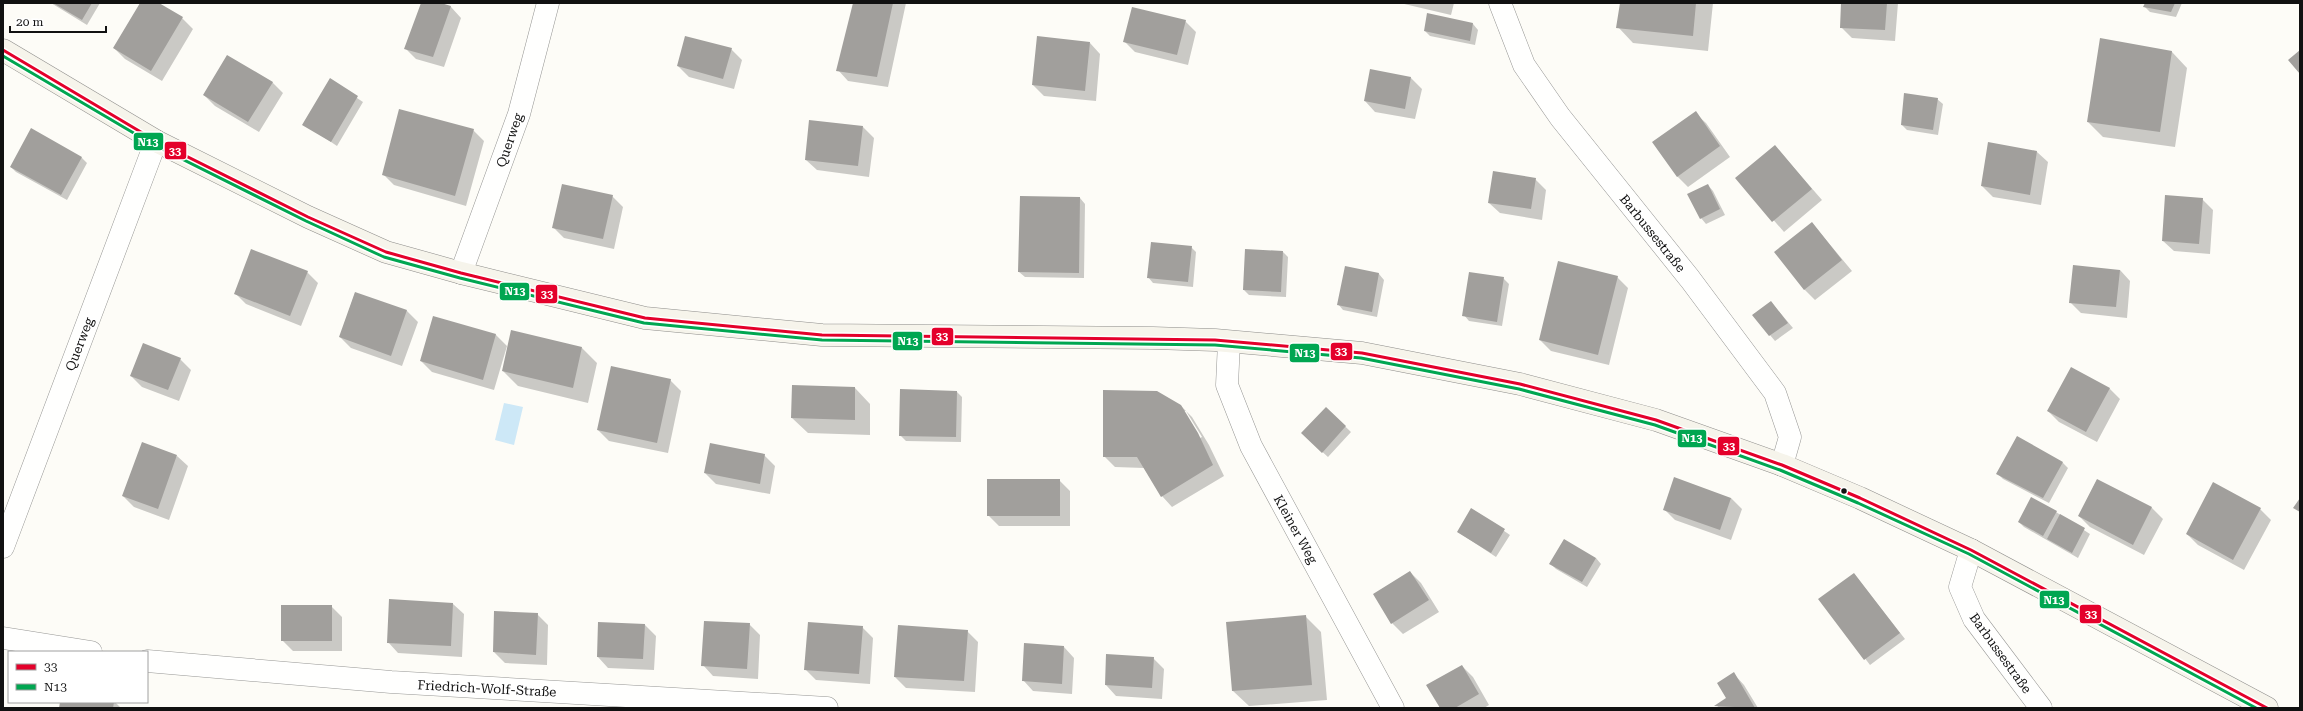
<svg xmlns="http://www.w3.org/2000/svg" width="2303" height="711" font-family="'Roboto Serif',serif">
	<style>
		.water { fill: #cde8f7 }
		.shadow { fill: #0003 }
		.building { fill: #a19f9c }
		.lines { fill: none; stroke-linecap: round; stroke-linejoin: round }
		.street-casing { stroke: #979795; stroke-width: 23 }
		.secondary-casing { stroke: #8e8d8b; stroke-width: 23 }
		.street { stroke: #fffffe; stroke-width: 22 }
		.secondary { stroke: #f6f4eb; stroke-width: 22 }
		.bus-1-casing { stroke: #fff; stroke-width: 6 }
		.bus-2-casing { stroke: #fff; stroke-width: 6 }
		.bus-1 { stroke: #e4002b; stroke-width: 3 }
		.bus-2 { stroke: #00a651; stroke-width: 3 }
		.bus-dot { fill: #111; stroke: #fff; stroke-width: 1.5 }
		.labels { text-anchor: middle; stroke-width: 4; stroke-linejoin: round; paint-order: stroke }
		.street-label { font-size: 13px; fill: #111; stroke: #fff }
		.line-badge { stroke: #fff; stroke-width: 1.5 }
		.badge-label { font-size: 11px; text-anchor: middle; font-weight: bold; fill: #fff }
	</style>
	<rect width="100%" height="100%" fill="#fdfcf7"/>
	<path class="water" d="M504,403L523,407L514,445L495,440Z"/>
	<path class="shadow" d="M51,3H100L87,25Z
		M141,3H157L182,18L193,29L162,81L125,59L114,48Z
		M422,3H437L451,7L461,18L444,67L416,59L405,48Z
		M854,3H906L888,87L848,81L838,70Z
		M1400,3H1454L1451,15Z
		M1621,3H1713L1708,51L1633,43L1618,27Z
		M1842,3H1898L1895,41L1852,38L1841,27Z
		M2146,3H2182L2176,17L2150,12L2144,6Z
		M1428,14L1473,24L1478,30L1475,45L1430,36L1425,31Z
		M1185,21L1196,32L1188,65L1135,52L1125,42Z
		M2101,39L2172,52L2187,68L2175,147L2103,137L2088,122Z
		M1090,43L1100,54L1096,101L1044,96L1033,85Z
		M731,49L742,60L734,89L689,77L678,66Z
		M1411,78L1422,89L1415,119L1375,112L1365,101Z
		M330,80L363,102L337,146L304,124Z
		M272,82L283,93L259,132L215,106L204,95Z
		M1937,99L1943,104L1938,135L1907,130L1902,125Z
		M1695,113L1706,123L1730,157L1688,187L1677,176Z
		M863,127L874,138L869,177L817,170L806,160Z
		M31,130L82,158L87,163L67,200L16,172L11,167Z
		M473,130L484,141L466,206L394,185L383,174Z
		M1989,144L2037,152L2048,162L2041,205L1993,197L1982,186Z
		M1775,146L1822,200L1784,232L1737,178Z
		M1535,179L1546,190L1542,220L1500,213L1489,203Z
		M1708,185L1713,191L1725,215L1706,224L1701,218Z
		M612,196L623,207L614,249L564,238L553,227Z
		M1021,197L1080,198L1085,204L1084,278L1025,277L1019,272Z
		M2202,199L2213,210L2210,254L2174,251L2163,241Z
		M1812,223L1852,271L1815,300L1804,289Z
		M1191,247L1196,252L1193,287L1153,283L1148,277Z
		M1283,252L1288,257L1286,297L1249,295L1244,290Z
		M1346,267L1379,274L1384,280L1377,317L1343,310L1338,304Z
		M2120,270L2130,281L2127,318L2081,313L2070,302Z
		M307,272L318,283L301,326L246,304L235,293Z
		M1617,277L1628,288L1609,365L1551,351L1540,340Z
		M1503,278L1509,284L1502,326L1469,321L1464,315Z
		M355,293L407,311L418,322L402,366L351,348L340,337Z
		M1771,302L1793,328L1775,341L1753,315Z
		M434,317L496,335L507,346L494,390L432,372L421,361Z
		M582,348L597,363L588,403L518,386L503,371Z
		M180,359L191,370L179,401L142,387L131,376Z
		M670,380L681,391L668,453L609,441L598,430Z
		M855,388L870,404V435L808,433L792,418Z
		M2109,388L2120,399L2097,442L2059,422L2048,411Z
		M957,392L962,397L961,442L906,441L900,435Z
		M1181,406L1186,411H1184L1200,438L1202,437L1186,411L1192,417L1209,445L1224,476L1172,507L1162,496L1144,468L1115,467L1104,456Z
		M1326,408L1351,432L1328,457L1307,438Z
		M2017,437L2063,463L2068,468L2049,503L2003,479L1998,474Z
		M764,455L775,466L770,494L716,484L705,473Z
		M177,456L188,466L169,520L134,507L123,496Z
		M1059,480L1070,491V526H999L988,515Z
		M2097,480L2152,508L2163,519L2144,555L2090,527L2079,516Z
		M2214,484L2260,509L2271,520L2244,570L2198,545L2187,534Z
		M1731,498L1742,509L1731,540L1675,520L1664,509Z
		M1472,509L1510,535L1496,557L1458,532Z
		M2056,512L2090,534L2078,558L2024,527L2019,522Z
		M1596,558L1601,564L1587,587L1556,569L1551,564Z
		M1410,572L1421,583L1439,612L1403,634L1392,623Z
		M1854,574L1905,639L1870,665L1820,599Z
		M453,604L464,614L462,657L398,653L388,642Z
		M331,606L342,617V651H293L282,640Z
		M537,614L548,625L547,665L505,663L494,652Z
		M1305,616L1321,632L1327,700L1249,706L1233,691L1227,623Z
		M749,624L760,635L758,679L713,676L703,665Z
		M645,625L656,636L654,670L608,668L598,657Z
		M862,627L873,638L870,684L816,680L805,669Z
		M967,631L978,642L975,692L906,688L895,677Z
		M1064,647L1074,658L1072,694L1033,691L1023,680Z
		M1107,655L1153,658L1164,669L1162,699L1116,696L1106,685Z
		M1462,666L1473,677L1489,705L1484,708H1441Z
		M1734,674L1744,685L1758,708H1716L1727,699Z
		M61,702H115L121,708H60Z"/>
	<path class="building" d="M53,3H92L82,20Z
		M140,3H159L183,17L151,71L113,48Z
		M421,3H441L451,6L433,57L404,49Z
		M853,3H893L877,77L836,71Z
		M1620,3H1696L1693,36L1616,28Z
		M1841,3H1887L1885,30L1840,28Z
		M2145,3H2175L2171,12L2143,7Z
		M1132,7L1186,20L1177,55L1123,42Z
		M1427,13L1473,23L1470,41L1424,31Z
		M685,36L732,48L723,79L677,66Z
		M1037,36L1090,42L1085,91L1032,85Z
		M2100,38L2172,51L2160,132L2087,122Z
		M2300,50V74L2288,60Z
		M227,55L273,82L248,122L203,95Z
		M1370,69L1411,77L1405,109L1364,101Z
		M330,78L358,96L331,142L302,125Z
		M1904,93L1938,98L1933,130L1901,125Z
		M399,109L474,129L455,196L382,175Z
		M1696,111L1720,146L1677,177L1652,142Z
		M809,120L863,126L858,166L805,160Z
		M31,128L82,157L61,195L10,167Z
		M1988,142L2037,151L2030,195L1981,186Z
		M1775,145L1812,189L1772,222L1735,178Z
		M1493,171L1536,178L1531,209L1488,203Z
		M562,184L613,195L603,239L552,228Z
		M1708,184L1720,209L1700,219L1687,194Z
		M2165,195L2203,198L2199,244L2162,241Z
		M1020,196L1080,197L1079,273L1018,272Z
		M1812,222L1842,260L1804,290L1774,252Z
		M1151,242L1192,246L1188,282L1147,278Z
		M251,249L308,271L290,316L234,294Z
		M1245,249L1283,251L1281,292L1243,290Z
		M1558,261L1618,276L1598,355L1539,340Z
		M2073,265L2120,270L2116,307L2069,303Z
		M1345,266L1379,273L1372,312L1337,305Z
		M1469,272L1504,277L1497,322L1462,316Z
		M355,292L407,310L391,356L339,337Z
		M1771,301L1788,323L1769,336L1752,315Z
		M433,316L496,334L483,380L420,361Z
		M511,330L582,347L573,388L502,371Z
		M143,343L181,358L168,390L130,376Z
		M611,366L671,379L657,443L597,430Z
		M2071,367L2110,388L2086,432L2047,411Z
		M792,385L855,387V420L791,418Z
		M900,389L957,391L956,437L899,436Z
		M1103,390L1157,391L1181,405L1198,433L1213,465L1161,497L1137,457H1103Z
		M1326,407L1346,426L1322,453L1301,433Z
		M2017,436L2063,462L2043,498L1996,474Z
		M142,442L177,455L158,509L122,496Z
		M710,443L765,454L760,484L704,473Z
		M1674,477L1731,498L1720,530L1663,510Z
		M987,479H1060V516H987Z
		M2097,479L2152,507L2133,545L2078,516Z
		M2213,482L2261,508L2233,560L2186,534Z
		M2031,497L2057,511L2043,536L2018,522Z
		M2300,498V512L2293,508Z
		M1471,508L1505,529L1491,553L1457,532Z
		M2060,514L2085,528L2072,553L2047,539Z
		M1564,539L1596,558L1582,582L1549,564Z
		M1410,571L1429,600L1391,624L1373,594Z
		M1854,573L1900,633L1864,660L1818,599Z
		M389,599L453,603L451,646L387,643Z
		M281,605H332V641H281Z
		M494,611L538,613L536,655L493,652Z
		M1306,615L1312,685L1232,691L1226,622Z
		M704,621L750,623L747,669L701,666Z
		M598,622L645,624L643,659L597,657Z
		M808,622L863,626L859,674L804,670Z
		M898,625L968,630L964,681L894,677Z
		M1024,643L1064,646L1062,684L1022,681Z
		M1106,654L1154,657L1152,688L1105,685Z
		M1462,665L1479,694L1455,708H1440L1426,685Z
		M1734,672L1755,708L1714,706L1726,698L1717,683Z
		M60,702H114L113,708H59Z"/>
	<g class="lines">
		<defs>
			<path id="street" d="M1500,3L1524,65L1560,117L1690,279L1775,393L1790,437L1782,465
				M461,273L519,114L548,3
				M1229,342L1227,385L1251,446L1393,708
				M3,547L156,141
				M1971,550L1960,587L1974,619L2041,708
				M3,638L91,652
				M147,661L391,682L827,708"/>
			<path id="secondary" d="M3,50L156,141L308,217L386,252L461,273L645,318L822,335L1153,338L1215,340L1362,353L1520,384L1656,420L1782,465L1860,498L1971,550L2267,708"/>
		</defs>
		<use href="#street" class="street-casing"/>
		<use href="#secondary" class="secondary-casing"/>
		<use href="#street" class="street"/>
		<use href="#secondary" class="secondary"/>
		<defs>
			<path id="bus-1" d="M3,50L156,141L308,217L386,252L461,273L645,318L822,335L1215,340L1362,353L1520,384L1656,420L1782,465L1860,498L1971,550L2267,708"/>
			<path id="bus-2" d="M3,56L154,145L306,221L384,257L460,278L644,323L822,340L1215,345L1361,358L1519,389L1655,425L1780,470L1858,503L1969,554L2256,708"/>
		</defs>
		<use href="#bus-1" class="bus-1-casing"/>
		<use href="#bus-2" class="bus-2-casing"/>
		<use href="#bus-1" class="bus-1"/>
		<use href="#bus-2" class="bus-2"/>
	</g>
	<circle class="bus-dot" cx="1844" cy="491" r="3.5"/>
	<g class="labels">
		<g class="street-label">
			<text transform="translate(509 140) rotate(-71)" y="5">Querweg</text>
			<text transform="translate(1653 233) rotate(51)" y="5">Barbussestraße</text>
			<text transform="translate(79 344) rotate(-69)" y="5">Querweg</text>
			<text transform="translate(1296 529) rotate(61)" y="5">Kleiner Weg</text>
			<text transform="translate(2001 653) rotate(54)" y="5">Barbussestraße</text>
			<text transform="translate(487 688) rotate(3)" y="5">Friedrich-Wolf-Straße</text>
		</g>
	</g>
	<g class="line-badge">
		<rect x="133" y="132" width="31" height="19" rx="4" fill="#00a651"/>
		<rect x="164" y="141" width="23" height="19" rx="4" fill="#e4002b"/>
		<rect x="499" y="282" width="31" height="19" rx="4" fill="#00a651"/>
		<rect x="535" y="284" width="23" height="20" rx="4" fill="#e4002b"/>
		<rect x="931" y="327" width="23" height="19" rx="4" fill="#e4002b"/>
		<rect x="892" y="331" width="31" height="20" rx="4" fill="#00a651"/>
		<rect x="1330" y="342" width="23" height="19" rx="4" fill="#e4002b"/>
		<rect x="1289" y="343" width="31" height="20" rx="4" fill="#00a651"/>
		<rect x="1677" y="429" width="30" height="19" rx="4" fill="#00a651"/>
		<rect x="1717" y="436" width="23" height="20" rx="4" fill="#e4002b"/>
		<rect x="2039" y="590" width="31" height="19" rx="4" fill="#00a651"/>
		<rect x="2079" y="604" width="23" height="20" rx="4" fill="#e4002b"/>
	</g>
	<g class="badge-label">
		<text x="148" y="146">N13</text>
		<text x="175" y="155">33</text>
		<text x="515" y="295">N13</text>
		<text x="547" y="298">33</text>
		<text x="942" y="340">33</text>
		<text x="908" y="345">N13</text>
		<text x="1341" y="355">33</text>
		<text x="1305" y="357">N13</text>
		<text x="1692" y="442">N13</text>
		<text x="1729" y="450">33</text>
		<text x="2054" y="604">N13</text>
		<text x="2091" y="618">33</text>
	</g>
	<rect width="2303" height="711" fill="none" stroke="#111111" stroke-width="8"/>
	<rect x="8" y="651" width="140" height="52" fill="#ffffff" stroke="#a0a0a0"/>
	<rect x="16" y="664" width="20" height="6" fill="#e4002b" stroke="#a0a0a0"/>
	<text x="44" y="671" font-size="12" fill="#111111">33</text>
	<rect x="16" y="684" width="20" height="6" fill="#00a651" stroke="#a0a0a0"/>
	<text x="44" y="691" font-size="12" fill="#111111">N13</text>
	<path d="M10 26v6h96v-6" fill="none" stroke="#111111" stroke-width="2"/>
	<text x="16" y="26" font-size="12" fill="#111111" stroke="#ffffff" stroke-width="3" paint-order="stroke">20 m</text>
</svg>
